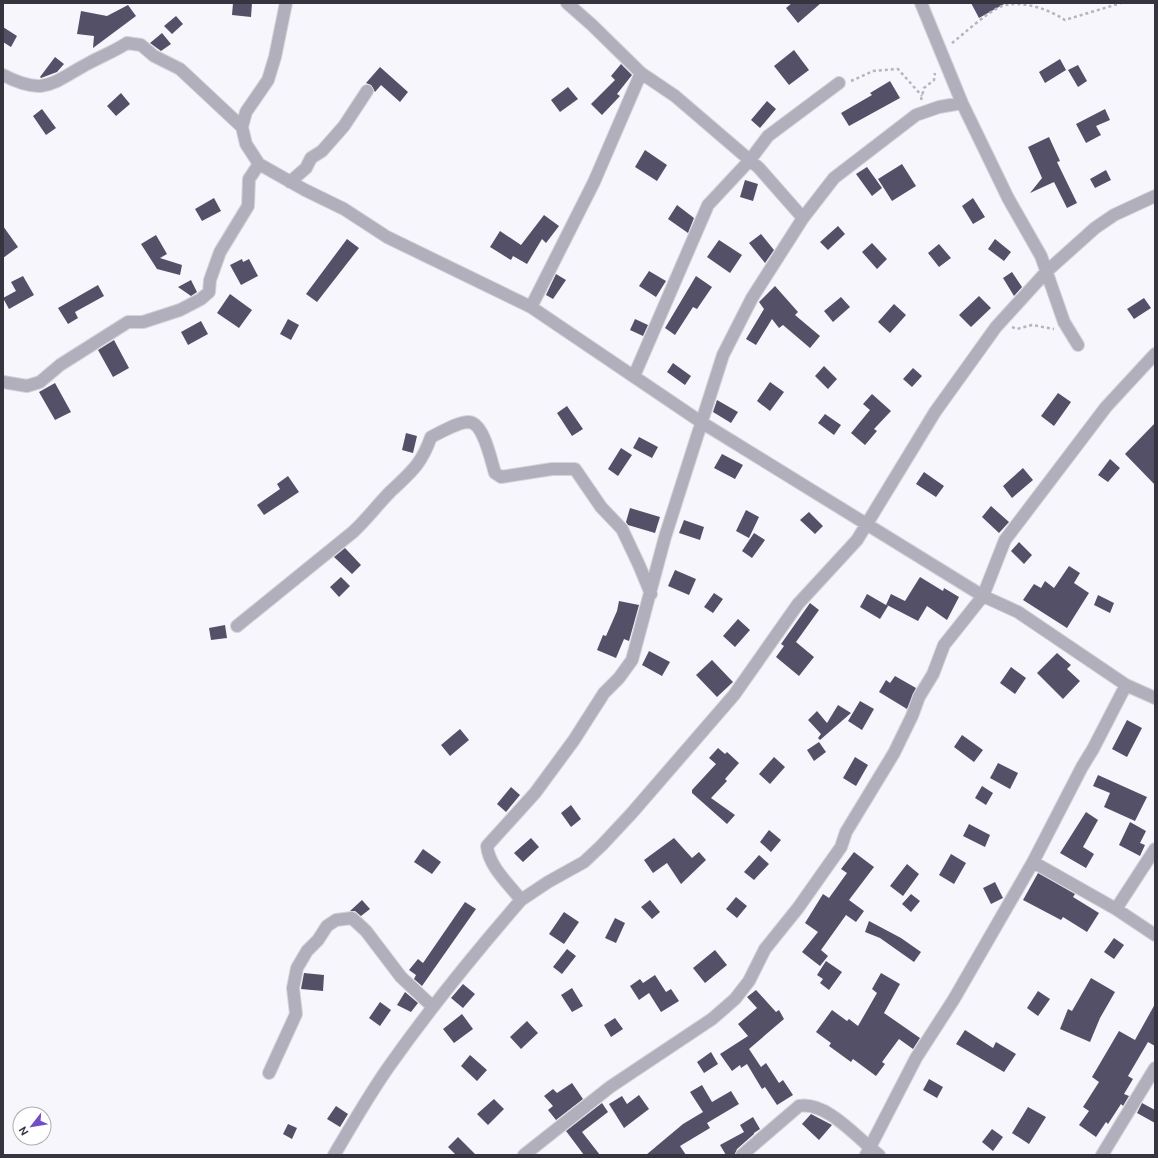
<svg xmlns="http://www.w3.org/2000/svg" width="1158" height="1158" font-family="Ubuntu,sans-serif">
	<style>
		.building { fill: #545067 }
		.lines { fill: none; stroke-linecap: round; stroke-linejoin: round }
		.minor-casing { stroke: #d4d3da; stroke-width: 14 }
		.path { stroke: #b6b4bc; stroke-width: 2.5; stroke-dasharray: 3 3; stroke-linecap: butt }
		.minor { stroke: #b1afbb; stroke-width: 12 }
	</style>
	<rect width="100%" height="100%" fill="#f7f6fc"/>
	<path class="building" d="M233,3H252L251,17L232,15Z
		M792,3H821L798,23L786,8Z
		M971,3H1006L979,18Z
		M128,5L136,16L93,48L94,36L77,34L81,11L107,16Z
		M176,16L183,24L172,34L164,26Z
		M3,27L17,36L11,47L3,42Z
		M162,33L171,44L161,51L150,43Z
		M794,50L809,70L789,85L774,66Z
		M55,57L64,64L57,72L41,78L40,77Z
		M1060,59L1066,70L1045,83L1039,72Z
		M621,64L632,75L617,94L620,96L602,115L591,104L615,80L611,76Z
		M1078,65L1087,81L1078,87L1068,70Z
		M380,67L408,92L400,102L381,85L375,92L371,85L366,83Z
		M890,81L900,98L849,126L841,113L872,95L870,93Z
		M568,87L578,99L560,112L551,100Z
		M121,93L130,104L116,116L107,106Z
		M767,101L776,109L760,128L751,120Z
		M42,109L56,128L46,135L33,116Z
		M1105,109L1110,120L1096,126L1101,135L1086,143L1076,124Z
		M1049,137L1060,161L1057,162L1077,203L1067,208L1054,182L1030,193L1042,178L1028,147Z
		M645,150L667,165L657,181L635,167Z
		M902,164L916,186L892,201L878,179Z
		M867,167L882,188L872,196L856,174Z
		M1106,170L1111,180L1095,188L1090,179Z
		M745,180L758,184L753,201L740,197Z
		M214,198L221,211L202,221L195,209Z
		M973,198L985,217L973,224L962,206Z
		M677,205L694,218L688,233L668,219Z
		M544,215L559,226L546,243L542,239L527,264L513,256L511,260L490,247L500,231L521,245Z
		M3,226L18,247L3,258Z
		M838,226L845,234L828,250L820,242Z
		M761,234L774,250L765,263L749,243Z
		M156,235L167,254L160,258L182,265L180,275L157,269L141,244Z
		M347,239L359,248L317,302L306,294Z
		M995,239L1011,252L1004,261L988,249Z
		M719,240L742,255L730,273L707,257Z
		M872,243L887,259L877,269L862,252Z
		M939,244L951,258L939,267L928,253Z
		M242,259L243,262L249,259L258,276L241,285L230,265Z
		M649,271L666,281L656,297L639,286Z
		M1012,272L1022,287L1014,296L1003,278Z
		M556,274L566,280L553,299L546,295Z
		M23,276L34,295L9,309L3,298L16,291L11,282Z
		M696,276L712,287L697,309L693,307L675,335L665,328Z
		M191,280L197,292L191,296L178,287Z
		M98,285L104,296L75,312L78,318L68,324L58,308Z
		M775,286L798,312L795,315L820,336L810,348L783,325L779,328L772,319L756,345L746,339L764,309L759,302Z
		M230,294L252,310L239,328L217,313Z
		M979,296L991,308L971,327L959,315Z
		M841,297L850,307L833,322L824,311Z
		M1144,298L1151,308L1134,319L1127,309Z
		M894,304L906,315L890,333L878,322Z
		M288,319L299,325L291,340L280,334Z
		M635,319L648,325L643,336L630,330Z
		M201,321L208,334L188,345L181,332Z
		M114,340L129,368L113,377L98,350Z
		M673,363L691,376L685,385L667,372Z
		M824,366L837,379L828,389L815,376Z
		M913,368L922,376L912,387L903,379Z
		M770,382L784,392L770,411L757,401Z
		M55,383L71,412L55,420L39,392Z
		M1058,393L1071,402L1054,426L1041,416Z
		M872,394L891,411L874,429L877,431L865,445L851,433L870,410L863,404Z
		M717,400L738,412L731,423L713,412Z
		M567,406L583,429L572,436L557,413Z
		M825,414L841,425L834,435L818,423Z
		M1155,423V485L1125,454Z
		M406,433L417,436L413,453L402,450Z
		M639,437L658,447L652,458L633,448Z
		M621,448L632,455L618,476L608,469Z
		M722,454L743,465L735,479L714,468Z
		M1110,459L1120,468L1108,482L1098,475Z
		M1023,468L1033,480L1012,498L1003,486Z
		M924,472L944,486L936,497L916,484Z
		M288,476L299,492L264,515L257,505L280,489L277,484Z
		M991,506L1009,522L999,533L982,517Z
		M630,508L660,517L655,533L628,525L626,522Z
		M746,510L759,517L749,538L736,531Z
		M809,512L823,526L815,534L800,520Z
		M684,520L704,527L700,540L679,533Z
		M754,533L765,540L752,558L742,551Z
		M1019,542L1032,555L1024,564L1011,551Z
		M345,548L361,565L352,574L334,557Z
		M1069,566L1080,573L1074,583L1089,593L1067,628L1023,600L1034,584L1041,588L1045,581L1054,588Z
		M675,570L696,579L689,595L668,586Z
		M341,577L350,586L339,597L330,587Z
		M920,577L943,591L944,588L959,597L947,620L927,606L918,621L887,605L888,606L880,619L860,607L867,594L886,605L891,594L905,601Z
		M714,593L723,599L713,613L704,607Z
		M1098,595L1114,603L1110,613L1094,605Z
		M619,601L639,605L629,641L624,639L616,658L597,650L603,635L606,636L617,611Z
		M810,603L819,610L796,642L814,657L799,676L776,657L784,646L781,644Z
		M738,619L750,630L735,647L723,636Z
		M225,625L227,638L211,640L209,628Z
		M649,651L670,662L662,676L642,665Z
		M1057,653L1071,665L1067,669L1080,681L1063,699L1037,673Z
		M712,660L733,682L717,697L696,675Z
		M1011,667L1026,678L1015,694L1000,683Z
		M895,676L916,688L907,709L879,692L886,680L890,683Z
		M860,701L874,709L862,730L848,721Z
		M838,705L851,713L820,740L818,738L821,734L808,720L817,711L827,723Z
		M1127,720L1142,728L1127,757L1112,749Z
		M460,729L469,740L450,756L441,745Z
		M962,735L983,750L974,762L954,747Z
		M819,742L826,752L814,761L807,750Z
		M718,748L725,754L727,752L739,763L725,779L727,781L711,798L735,815L727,824L692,793V790L716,764L709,758Z
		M774,757L785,767L770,784L759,774Z
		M855,757L868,765L856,786L843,778Z
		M998,763L1018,773L1010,789L990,778Z
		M1098,775L1147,797L1135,821L1104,807L1110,793L1093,786Z
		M982,786L993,793L986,805L975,798Z
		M511,787L520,795L506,812L497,804Z
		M571,805L581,819L571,827L561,813Z
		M1086,812L1098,820L1083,847L1094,854L1086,868L1060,853Z
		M1130,822L1146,831L1140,843L1145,845L1140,856L1119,845Z
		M969,824L990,835L985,847L963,836Z
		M769,830L781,840L771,852L760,842Z
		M531,838L539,847L523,862L514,853Z
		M674,838L692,858L699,852L706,860L681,884L667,863L653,873L644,860Z
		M423,849L441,862L432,874L414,862Z
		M854,852L874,867L849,900L864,911L856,922L846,915L821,950L828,956L820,966L802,952L818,932L805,923L823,894L829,898L847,873L841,869Z
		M951,854L966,863L954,884L939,875Z
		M759,855L769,864L754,880L744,872Z
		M907,864L919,874L903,896L890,886Z
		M1038,873L1075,894L1073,897L1099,913L1087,932L1063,917L1061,920L1023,900Z
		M995,882L1003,898L991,904L983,888Z
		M911,894L920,901L911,912L902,904Z
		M736,897L747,906L737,918L726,909Z
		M362,900L370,909L361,916L355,911H350Z
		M650,900L660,912L652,919L641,907Z
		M465,902L476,909L422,986L414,979L416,975L409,970L418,959L423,963Z
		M564,912L579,922L564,944L549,934Z
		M615,918L625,923L616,943L605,938Z
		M869,921L901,938L921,952L914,962L880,938L865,932Z
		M1114,938L1124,945L1114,959L1104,952Z
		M567,949L576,956L562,974L553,967Z
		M715,950L727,965L705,983L693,968Z
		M826,961L842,972L829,990L820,983L823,979L817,975Z
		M304,973L324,975L323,991L301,989Z
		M881,973L900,984L884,1013L920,1038L913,1049L899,1039L882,1062L885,1064L876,1076L853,1059L851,1062L829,1046L831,1043L816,1032L832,1010L847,1021L849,1019L858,1026L877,993L872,989Z
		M655,975L666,992L671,989L679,1001L661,1012L649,993L639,1000L630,986L640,979L643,983Z
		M1091,978L1115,992L1100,1018L1090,1042L1060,1029L1068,1009L1072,1011Z
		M463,984L475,994L463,1008L451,998Z
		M572,988L583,1006L572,1012L561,995Z
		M756,990L776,1012L779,1010L784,1019L749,1049L761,1067L766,1063L779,1083L783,1080L793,1095L777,1105L765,1087L762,1089L747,1064L741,1068L740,1065L732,1071L720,1054L748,1036L738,1024L757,1008L747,997Z
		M1038,991L1050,999L1038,1016L1027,1008Z
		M405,992L418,1003L411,1012L397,1005Z
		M380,1002L391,1010L380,1026L369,1018Z
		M1155,1004V1046L1148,1042L1128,1076L1133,1079L1124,1094L1129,1096L1123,1106L1121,1104L1108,1124L1106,1122L1096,1137L1079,1125L1089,1111L1083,1107L1099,1082L1092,1077L1119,1031L1135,1040Z
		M462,1014L473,1029L454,1043L443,1029Z
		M615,1018L623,1029L611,1037L604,1025Z
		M527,1021L538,1033L521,1049L510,1037Z
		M965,1030L993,1048L996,1042L1016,1054L1004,1072L956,1044Z
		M711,1052L718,1064L704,1073L697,1062Z
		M470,1055L487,1070L477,1081L461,1066Z
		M929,1079L943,1087L937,1098L923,1090Z
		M572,1083L583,1099L556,1120L548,1110L553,1106L544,1096L553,1089L557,1093Z
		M702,1085L712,1102L731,1091L739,1104L707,1123L710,1128L680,1146L686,1155H646L683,1124L703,1112L690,1092Z
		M639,1095L649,1109L624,1128L609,1104L622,1096L627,1104Z
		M494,1099L504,1109L488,1125L477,1114Z
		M602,1103L608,1112L582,1132L600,1155H584L566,1131Z
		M1142,1103L1155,1110V1123L1137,1113Z
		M336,1106L348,1114L340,1127L327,1119Z
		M1028,1107L1046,1117L1029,1144L1012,1133Z
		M811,1114L832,1125L819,1140L802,1124Z
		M753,1117L760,1129L754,1133V1134L737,1149L735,1154L726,1155L720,1145L744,1132L740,1125Z
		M288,1124L297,1128L292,1139L283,1134Z
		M992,1129L1003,1137L993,1151L982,1142Z
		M458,1137L476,1155H456L448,1147Z"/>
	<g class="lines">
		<defs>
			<path id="minor" d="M286,3L275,57L268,80L246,112L242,127L246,144L259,164L305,190L344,209L387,237L531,307L701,422L983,596L1018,612L1126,685L1155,698
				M567,3L592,25L641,73
				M921,3L962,103L1008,198L1041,256L1064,322L1078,345
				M3,75C45,97 53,82 89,63C102,56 115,51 127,43L141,45L154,56L180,69L242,127
				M290,182L306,168L311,158L322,151L344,126L367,91
				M531,307L594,182L641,73L675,96L759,168L803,218
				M634,376L708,205L750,160L768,136L839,83
				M3,382L27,386L40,382L60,365L128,322H143L180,310L201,299L209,292L210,280L220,252L248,206L249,179L259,164
				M237,626L353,532C367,519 378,504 391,491C411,472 421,465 431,437C442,432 457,422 469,422C484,423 491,461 495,473L501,477L552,469H575L601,507L622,529L639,565L651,594
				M1033,862L1116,909L1155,935
				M521,900L548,882L584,862L602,845L631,814L734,695L798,604L857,540L935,412L996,327L1047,271L1095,228L1114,215L1155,196
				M1116,909L1155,849
				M269,1073L296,1014L293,988L297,968L307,951L318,940L327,926L336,920L352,918L366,931L401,977L433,1007
				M334,1155C352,1125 370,1093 390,1065C431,1007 475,953 521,900C509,884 489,867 487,846L535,793L574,740L604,693L619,678L632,660L665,537L723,355L752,298L803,218L834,178L916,115L939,107L962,103
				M524,1155L610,1087L712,1019L735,999L749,981L765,949L798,908L841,847L846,832L894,753L912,716L919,697L933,674L944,645L983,596L1005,540L1106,407L1155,354
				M742,1155L799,1106C827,1101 858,1139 879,1155
				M866,1155L916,1058L954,999L1033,862L1082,767L1093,749L1126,685
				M1102,1155L1155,1068"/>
		</defs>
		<use href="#minor" class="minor-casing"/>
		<path class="path" d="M952,43C965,33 987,12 1002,6C1023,0 1048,9 1065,20L1121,3
			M851,81L873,71L898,69L922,96
			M921,100L924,88L934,80L935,73
			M1012,327L1017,329L1032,325L1054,329"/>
		<use href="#minor" class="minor"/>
	</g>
	<rect width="1158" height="1158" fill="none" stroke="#36343f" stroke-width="8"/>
	<g transform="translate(32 1126) rotate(239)"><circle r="19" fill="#ffffff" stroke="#afaeb2"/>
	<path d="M0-3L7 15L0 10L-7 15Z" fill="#714ec7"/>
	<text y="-6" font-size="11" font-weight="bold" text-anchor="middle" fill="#36343f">N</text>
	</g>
</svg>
